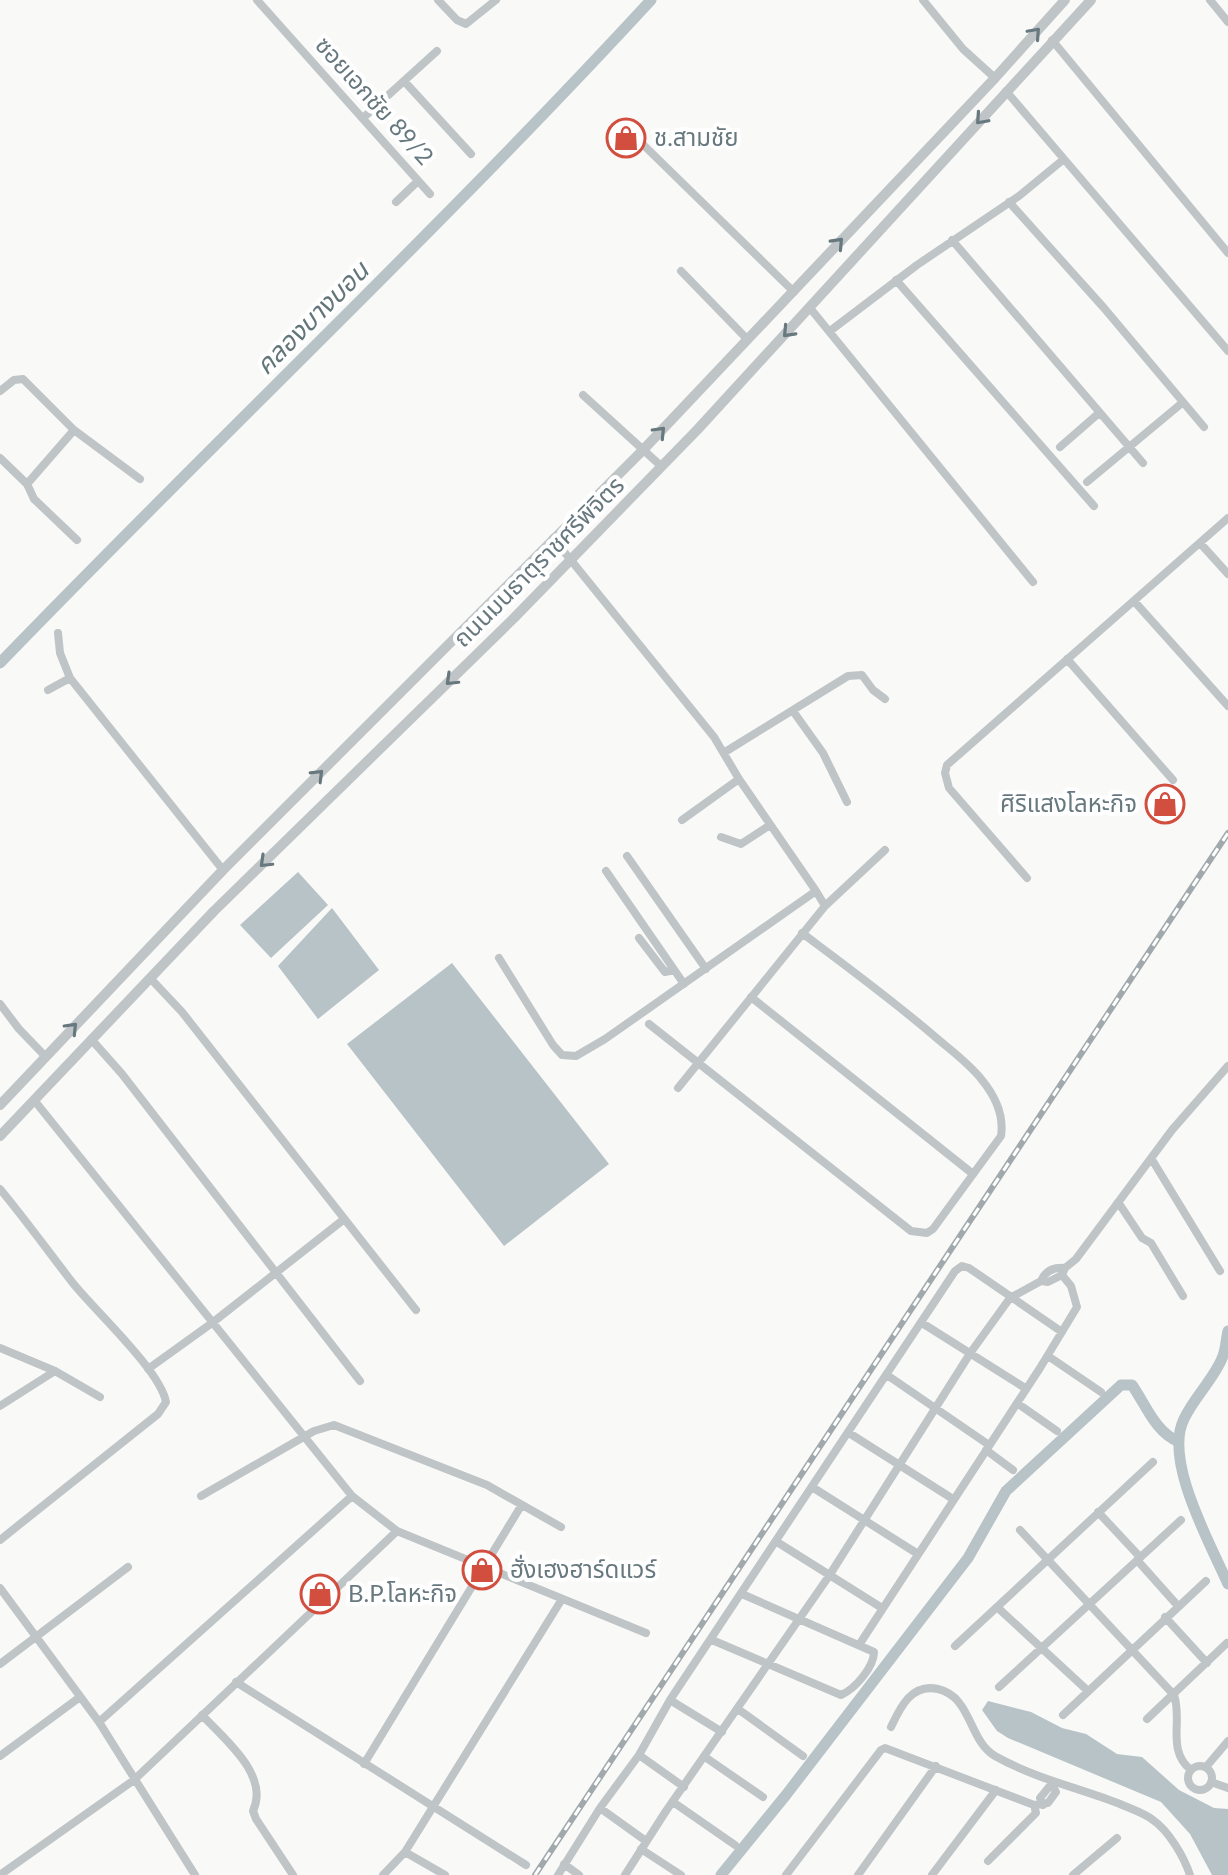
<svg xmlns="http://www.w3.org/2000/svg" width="1228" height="1875" font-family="Lato,'Noto Sans Thai',sans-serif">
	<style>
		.water { fill: #b7c3c6 }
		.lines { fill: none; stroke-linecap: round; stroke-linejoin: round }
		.canal { stroke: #b7c3c6; stroke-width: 11 }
		.minor { stroke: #bfc4c6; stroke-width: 8 }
		.tertiary { stroke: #bfc4c6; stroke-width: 10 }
		.rail-casing { stroke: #a1a9ac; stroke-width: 6 }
		.rail { stroke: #fff; stroke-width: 3; stroke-dasharray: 9; stroke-linecap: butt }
		.oneway { stroke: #67787f }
		.labels { text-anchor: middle; stroke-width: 8; stroke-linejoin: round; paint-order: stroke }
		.street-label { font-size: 24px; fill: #67787f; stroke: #fff }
		.poi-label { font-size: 24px; fill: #67787f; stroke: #fff; text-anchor: start }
		.water-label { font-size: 26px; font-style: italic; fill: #627679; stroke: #fff }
	</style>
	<rect width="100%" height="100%" fill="#f9f9f8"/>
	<path class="water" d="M298,872L328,905L271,958L240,925Z
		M332,908L379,970L318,1019L278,966Z
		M452,963L609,1164L504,1246L347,1044Z
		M988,1701L1031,1712L1062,1728L1086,1734L1117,1754L1142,1757L1179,1790L1214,1808L1228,1809V1875H1212L1190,1834L1161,1802L1008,1738L997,1731L982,1710Z"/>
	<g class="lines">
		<path class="canal" d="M0,663C215,440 441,228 651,0
			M1228,1331C1226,1339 1226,1348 1223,1356C1215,1378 1194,1397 1184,1419C1163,1460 1211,1545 1228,1584
			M721,1875L786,1795L968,1558L1006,1491L1121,1385H1132C1146,1405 1155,1432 1179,1442"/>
		<path class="minor" d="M257,0L430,194
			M438,0L457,20L466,24L496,0
			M923,0L963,49L995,78
			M1210,0L1228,22
			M1052,40L1228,253
			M404,81L471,154
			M363,118L437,51
			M623,125L794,292
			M1064,159L1228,351
			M396,202L418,181
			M1009,202L1104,308L1204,427
			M952,240L1143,463
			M681,271L748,340
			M896,280L1094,506
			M810,308L1033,582
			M830,331L917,265L1019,196L1064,159L1006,91
			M0,391L14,380L23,379L74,430L27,484
			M583,395L661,466
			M74,430L140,479
			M1060,447L1099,413
			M0,458L27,484L34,499L77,540
			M1087,482L1182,403
			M1200,543L1228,574
			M1134,601L1228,706
			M58,633L60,653L70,678L223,870
			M1067,659L1173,780
			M48,690L70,678
			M793,711L823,753L847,802
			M725,752L848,676L862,675L873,690L885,699
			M682,820L739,779
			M721,837L741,844L770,825
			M627,856L706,969
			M606,871L684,984
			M1027,878L949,788L945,773L947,765L1228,518
			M825,906L885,850
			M639,938L665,972L674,970
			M499,958L553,1045L562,1055L576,1056L605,1039L816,891L739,779L714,737L553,538
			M150,978L182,1012L416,1310
			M751,997L973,1174
			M0,1004L19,1029L45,1056
			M649,1024L911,1231L927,1233L933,1229L1001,1136C1004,1116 995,1096 982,1080C969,1063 949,1049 933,1035C891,999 846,966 802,933
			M91,1039L122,1074L360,1381
			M678,1088L825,906L816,891
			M34,1100L352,1496L397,1531L646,1633
			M1151,1158L1220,1271
			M0,1189C25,1219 48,1251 72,1282C94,1310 160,1370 166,1402L158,1414L0,1540
			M1118,1202L1142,1238L1151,1243L1183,1296
			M1041,1281C1045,1271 1053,1267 1065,1268
			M922,1323L1025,1388
			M0,1348L55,1371L100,1397
			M1048,1356L1101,1392
			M148,1369L212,1323L343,1220
			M887,1375L989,1445
			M1017,1403L1057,1431
			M0,1406L55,1371
			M849,1433L953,1499
			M986,1450L1013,1470
			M812,1487L918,1554
			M201,1496L314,1431L334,1425L487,1485L561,1527
			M1098,1512L1140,1557
			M1020,1530L1174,1695C1183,1720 1166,1750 1191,1770
			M777,1542L882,1608
			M1137,1560L1178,1606
			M0,1588L99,1722L195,1875
			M997,1607L1088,1691
			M1165,1617L1207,1663
			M712,1640L841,1695C855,1689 874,1667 874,1652L742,1594
			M859,1645L1040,1368L1077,1307L1071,1286L1062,1275
			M955,1646L1153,1462
			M0,1664L128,1567
			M236,1682L526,1865
			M999,1687L1181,1520
			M670,1700L722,1732
			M738,1709L803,1756
			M202,1715C224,1739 270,1775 253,1811L256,1819L293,1875
			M1063,1715L1206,1581
			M1147,1719L1227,1643
			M99,1722L352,1496
			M891,1727C900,1708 911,1683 938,1689C972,1697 968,1740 995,1756C1034,1778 1079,1788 1120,1804C1131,1809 1144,1813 1153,1820C1169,1831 1184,1857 1190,1875
			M639,1755L684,1787
			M0,1756L80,1697
			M705,1757L763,1797
			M364,1764L521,1506
			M1188 1778a12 12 0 1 1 24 0a12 12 0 1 1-24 0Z
			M1206,1767L1228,1741
			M1211,1782L1228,1788
			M673,1802L735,1845
			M1043,1805L1040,1798L1049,1787L1054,1786
			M600,1808L646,1841
			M641,1849L681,1875
			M405,1852L445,1875
			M988,1861L1036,1813L1034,1805
			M564,1864L579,1875
			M0,1875L134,1780L397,1531
			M383,1875L405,1852L562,1599
			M558,1875L600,1808L639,1755L670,1700L955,1271L962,1266L969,1268L1062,1332
			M625,1875L666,1811L829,1576L971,1352L1010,1298L1041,1281L1048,1282L1062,1275L1065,1268L1076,1259L1172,1130L1228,1066
			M786,1875L881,1750L885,1748L1034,1805L1048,1803L1056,1792L1053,1787
			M858,1875L936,1766
			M932,1875L996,1790
			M1073,1875L1117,1838"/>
		<path class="tertiary" d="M0,1105L223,870L642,451L995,78L1065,0
			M0,1136L214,911L514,618L698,429L1091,0"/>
		<defs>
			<path id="rail" d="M535,1875L1228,833"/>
		</defs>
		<use href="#rail" class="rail-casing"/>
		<use href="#rail" class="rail"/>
	</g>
	<defs><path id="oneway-chevron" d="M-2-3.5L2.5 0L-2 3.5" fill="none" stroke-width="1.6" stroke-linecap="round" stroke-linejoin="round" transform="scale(2)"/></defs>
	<g class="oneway">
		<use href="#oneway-chevron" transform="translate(1035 33) rotate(-48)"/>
		<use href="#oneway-chevron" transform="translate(981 119) rotate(132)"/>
		<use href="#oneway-chevron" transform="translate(838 243) rotate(-47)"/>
		<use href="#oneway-chevron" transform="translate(788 332) rotate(133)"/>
		<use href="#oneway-chevron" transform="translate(660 432) rotate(-46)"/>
		<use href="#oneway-chevron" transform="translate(451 680) rotate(136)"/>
		<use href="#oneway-chevron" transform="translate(318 775) rotate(-45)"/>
		<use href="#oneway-chevron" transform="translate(265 862) rotate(136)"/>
		<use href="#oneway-chevron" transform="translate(72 1028) rotate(-46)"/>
	</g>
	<defs>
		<symbol id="shop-ring" viewBox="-11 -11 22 22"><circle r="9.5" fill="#fff" stroke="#d24e3f" stroke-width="1.5"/><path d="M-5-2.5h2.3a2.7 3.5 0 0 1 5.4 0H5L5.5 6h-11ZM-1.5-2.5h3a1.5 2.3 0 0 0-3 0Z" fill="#d24e3f"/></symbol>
	</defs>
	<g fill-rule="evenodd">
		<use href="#shop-ring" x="604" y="116" width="44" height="44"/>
		<use href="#shop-ring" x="1143" y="782" width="44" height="44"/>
		<use href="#shop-ring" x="460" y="1548" width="44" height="44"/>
		<use href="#shop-ring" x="298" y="1572" width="44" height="44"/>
	</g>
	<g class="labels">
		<g class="street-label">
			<text transform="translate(374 101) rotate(48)" y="8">ซอยเอกชัย 89/2</text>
			<text transform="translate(539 562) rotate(-45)" y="8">ถนนมนธาตุราชศรีพิจิตร</text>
		</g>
		<g class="poi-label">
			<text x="654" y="146">ช.สามชัย</text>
			<text x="1137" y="812" text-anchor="end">ศิริแสงโลหะกิจ</text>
			<text x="510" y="1578">ฮั่งเฮงฮาร์ดแวร์</text>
			<text x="348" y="1602">B.P.โลหะกิจ</text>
		</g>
		<g class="water-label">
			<text transform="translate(312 318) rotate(-45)" y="9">คลองบางบอน</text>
		</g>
	</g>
</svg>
